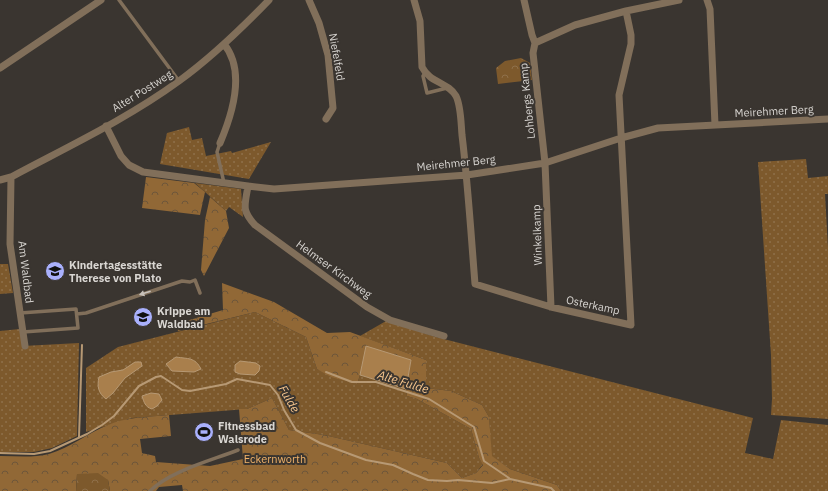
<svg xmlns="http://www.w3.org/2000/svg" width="828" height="491" font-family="'IBM Plex Sans',sans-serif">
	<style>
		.grass { fill: url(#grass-dots) }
		.forest { fill: url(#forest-crowns) }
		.park { fill: url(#park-crowns) }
		.water { fill: #a97f4c; stroke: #b79974 }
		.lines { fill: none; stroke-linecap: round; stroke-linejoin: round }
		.stream { stroke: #b79974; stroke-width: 2 }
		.lane { stroke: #816f5a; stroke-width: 3.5 }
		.street { stroke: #816f5a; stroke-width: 7 }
		.oneway { fill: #c7c1ba }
		.labels { text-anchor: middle; stroke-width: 4; stroke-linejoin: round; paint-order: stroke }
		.street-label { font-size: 11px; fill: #d9d6d2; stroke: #3a3530 }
		.poi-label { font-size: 11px; font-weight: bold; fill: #d9d6d2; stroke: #3a3530; text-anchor: start }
		.park-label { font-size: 11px; fill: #f1b36a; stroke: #3a3530 }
		.water-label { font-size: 12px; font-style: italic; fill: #fac88f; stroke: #3a3530 }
	</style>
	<defs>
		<pattern id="grass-dots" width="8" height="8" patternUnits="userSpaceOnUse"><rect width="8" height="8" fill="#7d592c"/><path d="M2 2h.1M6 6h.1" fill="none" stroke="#8f704a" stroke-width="1.8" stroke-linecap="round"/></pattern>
		<pattern id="forest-crowns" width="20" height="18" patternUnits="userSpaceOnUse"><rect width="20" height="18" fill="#916836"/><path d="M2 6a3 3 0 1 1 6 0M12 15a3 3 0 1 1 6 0" fill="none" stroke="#6d563a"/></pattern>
		<pattern id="park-crowns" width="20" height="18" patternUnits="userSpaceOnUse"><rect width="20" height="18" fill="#7d592c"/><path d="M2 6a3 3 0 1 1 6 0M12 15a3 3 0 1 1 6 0" fill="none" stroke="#8f704a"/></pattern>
	</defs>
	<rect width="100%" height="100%" fill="#3a3530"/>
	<path class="grass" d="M189,127L192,140L202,138L206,156L231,151L232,153L271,142L249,179L160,164L167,133Z
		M806,159L808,178L828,176V194H825L828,248V419L771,415L772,399L771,355L758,162Z
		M195,183L241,189L243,217L229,207L226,211Z
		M0,264H8L13,293L0,294Z
		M255,312L306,337L317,369L357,384L360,375L406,389L407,396L417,399L471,429L479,458L483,464L476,473L462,478L447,463L324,435L289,430L272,398L247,409L132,418L86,432V368L118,347Z
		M386,321L436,337L753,418L745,453L773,459L781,420L828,425V491H561L557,485L510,469L491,456L489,417L482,405L451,391L426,388V360L360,336Z
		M20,329L23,346L79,343L77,436L52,448L34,452H0V331Z"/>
	<path class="forest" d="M146,177L194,183L205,192L200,215L142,208Z
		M210,197L226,211L229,228L204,276L201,270L205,220Z
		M222,283L274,302L327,333L350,332L426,360V388L451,391L482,405L489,417L492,456L510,469L557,485L561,491H183L182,485L159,487L156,491H110L108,480L77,474L76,491H0V456C17,456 33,458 49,454C70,448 88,433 108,425C127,417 148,417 169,415L171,436L140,439L142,453L155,456L156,462L210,466L243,459L239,409H247L272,398L289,430L324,435L447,463L462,478L476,473L483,465L479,458L471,429L417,399L407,396L406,389L411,360L360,375L357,384L331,377L317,369L306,337L255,312L178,331L176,324L223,310Z"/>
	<path class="park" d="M521,58L530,63L532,80L498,84L496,68L505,61Z
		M98,473L108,480L110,491H76L77,474Z"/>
	<path class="water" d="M366,346L411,360L406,389L360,375Z
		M176,357C188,359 195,357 201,369L194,372L172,371L166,364Z
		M240,361L256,363L260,366L259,371L255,375L240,374L235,372V365Z
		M135,362H141L142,366L125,378L113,393L106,399C98,393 97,386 99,377L111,372L123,370Z
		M151,393L159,394L162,400L157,406L152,409C145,407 144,402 142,396Z"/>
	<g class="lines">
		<path class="stream" d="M326,372L352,382H376L429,399L474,427L484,461L509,478
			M79,437L82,345
			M0,453L34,454L50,451L87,434L102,425L114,416L139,386L156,377L161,376L182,390L190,391L226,384L237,379L270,385L278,395L284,410L296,430L320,443L366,460L393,465L413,474L428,480L447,481L458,480L492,483L510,479L551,488L554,491"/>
		<path class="lane" d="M119,0L179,81
			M425,73L423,76L427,93L447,88
			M220,143L217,152L224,183
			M20,313L76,309L78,328L23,332
			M77,314L86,313L182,281L190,282L195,280L200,293
			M150,491C170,471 210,461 238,450"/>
		<path class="street" d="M309,0L319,23L328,55L333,108L326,119
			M414,0L420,21L422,67C430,83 448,82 456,96C461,106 461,124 462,135C468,185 471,234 475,284L551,307L631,325L619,95L631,44V35L626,11
			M524,0L532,35L535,43
			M707,0L710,9L715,125
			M535,43L533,53L545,163L551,307
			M535,43L575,25L626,11L679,0
			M0,68L101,0
			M106,126L121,156L129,165L143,172L248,186L274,189L467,175L545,163L621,138L658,128L828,119
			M220,143C232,115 246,71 224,44
			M11,177L10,244L25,346
			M0,180L11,177C67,147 127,119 179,81C212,57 241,29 269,0
			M248,186C245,205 241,210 255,225L367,307L390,320L444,336"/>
	</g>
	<defs><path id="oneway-solid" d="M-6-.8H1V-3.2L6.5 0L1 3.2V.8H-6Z"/></defs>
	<use class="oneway" href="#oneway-solid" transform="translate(145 293) rotate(162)"/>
	<defs>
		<symbol id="school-disc" viewBox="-11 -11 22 22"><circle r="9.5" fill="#a9b0fc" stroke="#3a3530"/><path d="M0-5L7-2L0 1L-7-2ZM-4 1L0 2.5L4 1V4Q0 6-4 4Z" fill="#111"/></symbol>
		<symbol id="stadium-disc" viewBox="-11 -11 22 22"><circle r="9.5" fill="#a9b0fc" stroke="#3a3530"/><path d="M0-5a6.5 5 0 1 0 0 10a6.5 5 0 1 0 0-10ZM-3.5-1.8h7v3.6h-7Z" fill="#111"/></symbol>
	</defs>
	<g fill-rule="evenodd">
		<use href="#school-disc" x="44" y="260" width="22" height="22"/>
		<use href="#school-disc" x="132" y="306" width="22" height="22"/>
		<use href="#stadium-disc" x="193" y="421" width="22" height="22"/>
	</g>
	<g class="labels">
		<g class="street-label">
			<text transform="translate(337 57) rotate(80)" y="4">Niefelfeld</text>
			<text transform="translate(142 91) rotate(-32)" y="4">Alter Postweg</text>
			<text transform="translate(527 101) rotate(-96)" y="4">Lohbergs Kamp</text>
			<text transform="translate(774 111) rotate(-3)" y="4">Meirehmer Berg</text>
			<text transform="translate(456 163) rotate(-6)" y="4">Meirehmer Berg</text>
			<text transform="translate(537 235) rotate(-92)" y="4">Winkelkamp</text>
			<text transform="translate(334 269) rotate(36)" y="4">Helmser Kirchweg</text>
			<text transform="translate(26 272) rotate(83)" y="4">Am Waldbad</text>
			<text transform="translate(593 305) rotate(12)" y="4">Osterkamp</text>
		</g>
		<g class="poi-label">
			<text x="69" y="269">Kindertagesstätte<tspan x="69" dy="13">Therese von Plato</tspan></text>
			<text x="157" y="315">Krippe am<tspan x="157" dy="13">Waldbad</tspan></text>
			<text x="218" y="430">Fitnessbad<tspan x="218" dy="13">Walsrode</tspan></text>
		</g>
		<g class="park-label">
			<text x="275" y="463">Eckernworth</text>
		</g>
		<g class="water-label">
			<text transform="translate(403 382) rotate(17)" y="4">Alte Fulde</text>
			<text transform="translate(289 399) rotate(60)" y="4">Fulde</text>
		</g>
	</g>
</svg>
